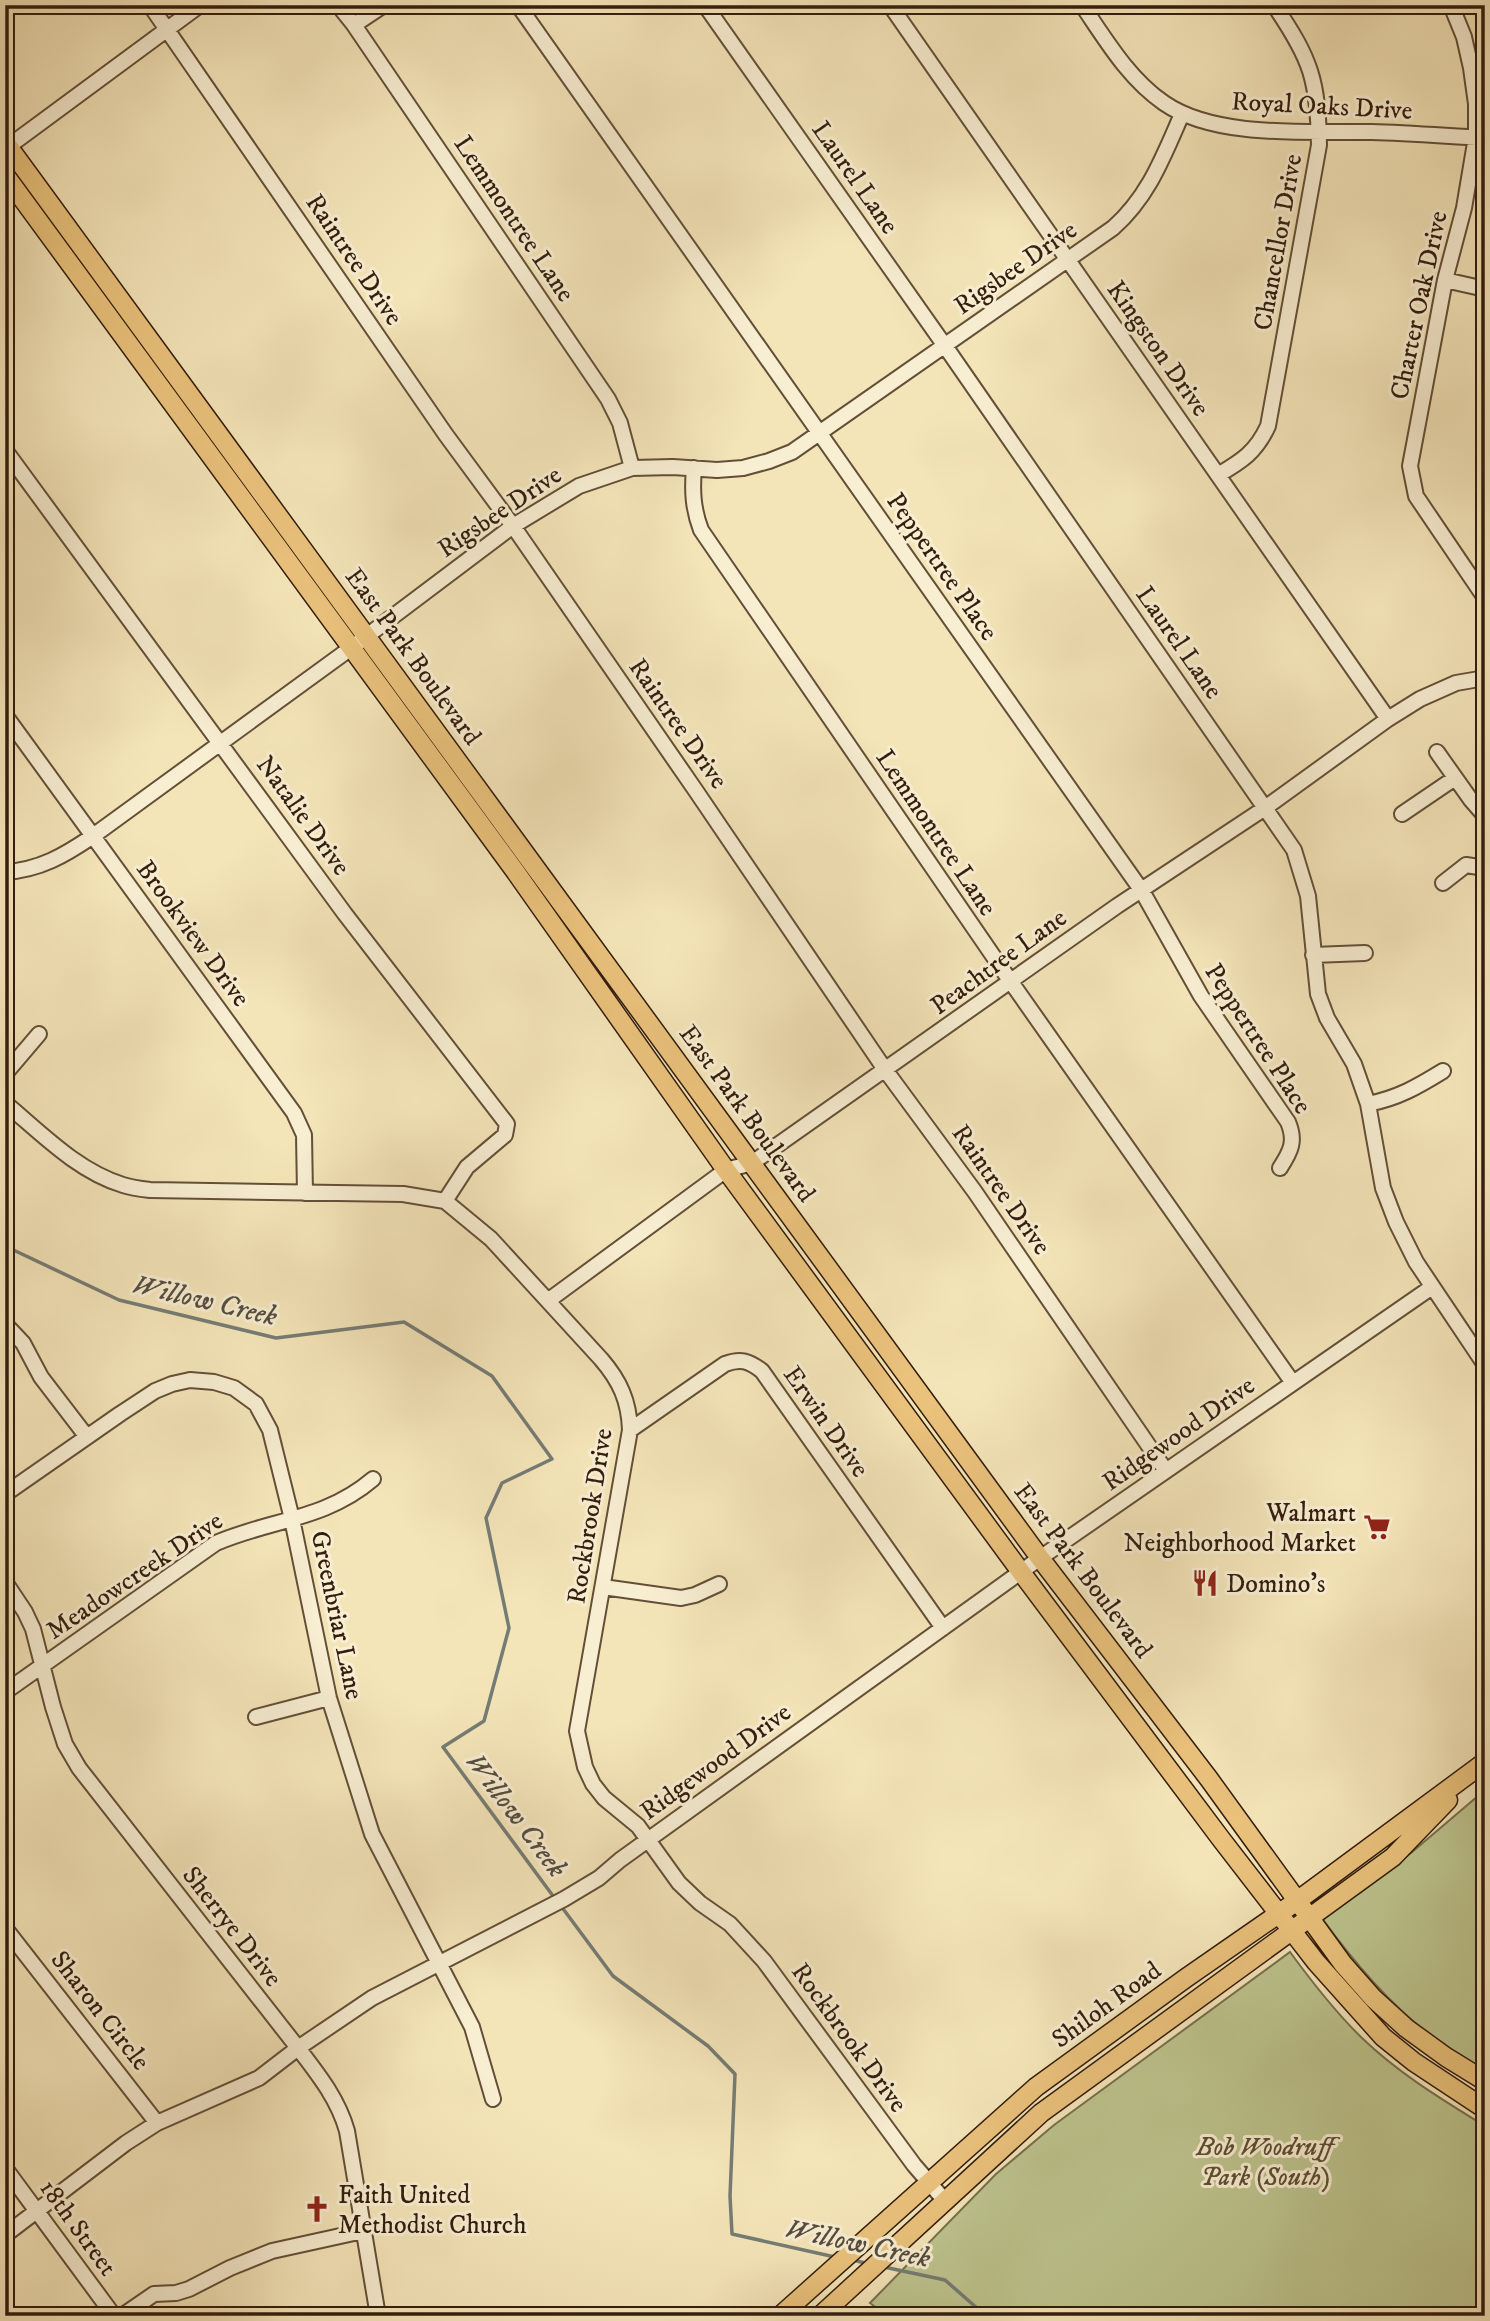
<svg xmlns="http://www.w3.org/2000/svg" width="1490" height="2321" font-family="'IM FELL DW Pica',serif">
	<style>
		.green { fill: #bdc48e; stroke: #78704e; stroke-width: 2 }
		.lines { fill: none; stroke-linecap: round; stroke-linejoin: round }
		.stream { stroke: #757c75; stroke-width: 3.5 }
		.minor-casing { stroke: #634f38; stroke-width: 18 }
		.major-casing { stroke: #331d0d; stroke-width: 21 }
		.minor { stroke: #f8eed2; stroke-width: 14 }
		.major { stroke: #eac27c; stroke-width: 18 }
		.labels { text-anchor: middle; stroke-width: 6; stroke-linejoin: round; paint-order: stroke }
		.street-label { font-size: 26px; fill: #331d0d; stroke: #f8eed2 }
		.poi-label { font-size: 26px; fill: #331d0d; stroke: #f8eed2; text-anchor: start }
		.park-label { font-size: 26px; font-style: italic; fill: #5c4f34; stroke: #f8eed2 }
		.water-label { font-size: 28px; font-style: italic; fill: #544d41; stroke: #f8eed2 }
	</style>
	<rect width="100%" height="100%" fill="#f4e5b9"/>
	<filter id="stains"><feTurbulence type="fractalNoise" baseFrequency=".00286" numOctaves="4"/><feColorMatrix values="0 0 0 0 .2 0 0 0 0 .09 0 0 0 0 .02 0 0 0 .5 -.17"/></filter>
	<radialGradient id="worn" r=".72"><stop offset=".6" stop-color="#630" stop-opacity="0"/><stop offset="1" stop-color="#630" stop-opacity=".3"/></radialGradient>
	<path class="green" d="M1485,1790V2073C1468,2062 1451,2051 1435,2039C1390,2005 1354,1962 1321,1917L1411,1853Z
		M1290,1952C1312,1982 1335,2012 1362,2038C1398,2073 1443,2100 1485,2126V2316H887L870,2303L996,2174L1054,2125Z"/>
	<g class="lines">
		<path class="stream" d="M5,1246L119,1300L276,1338L404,1322L492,1376L552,1459L502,1483L486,1518L509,1628L484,1721L443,1747L556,1900
			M561,1906L613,1976L708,2046L735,2074L730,2196L732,2234L835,2257
			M853,2260L869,2264
			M884,2267L945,2280L986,2316"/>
		<defs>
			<path id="minor" d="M150,5L446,435L513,526L696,791L886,1071L975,1192L1166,1471
				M338,5L354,25L608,399L620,423L632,468
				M518,5L1142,891L1201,996L1288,1122C1296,1141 1291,1151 1280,1168
				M705,5L945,346L1294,850L1308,896L1318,994L1327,1018L1354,1064L1368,1104L1383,1188L1396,1222L1416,1262L1485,1365
				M890,5L1388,719
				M1082,5C1106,40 1128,78 1164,103C1216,139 1310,131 1372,132C1409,133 1446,136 1483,138
				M1451,5L1464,37L1471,68L1476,104V137L1464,208L1445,280L1410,466L1416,496L1485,598
				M354,25L384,5
				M5,149L200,5
				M1445,280L1485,289
				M5,450L345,914L507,1124L505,1135L467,1167L445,1201
				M694,468C692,491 693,509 701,530L1011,982L1293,1383
				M1218,475C1242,461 1256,452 1268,426L1319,145C1318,80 1311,59 1274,5
				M5,715L294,1113L304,1135L305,1193
				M1437,752L1471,800L1485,816
				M1402,814L1455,778
				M5,872C40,870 65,855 93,836L351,648L513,526L579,486L632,468L673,467L717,470L743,468L769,461L792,452L1113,228C1149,196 1163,157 1182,114
				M1443,883L1466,865L1485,868
				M1313,955L1365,953
				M5,1074L39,1034
				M5,1103C41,1133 77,1171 123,1185C132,1188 141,1189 150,1190L403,1194L445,1201L491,1239L601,1359C620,1381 629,1401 630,1430L577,1731L585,1767L593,1784L604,1798L638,1826L679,1883L700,1903L730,1924L764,1961L914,2165L946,2202
				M1368,1104C1398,1098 1417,1087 1443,1071
				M549,1300L726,1170L752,1163L1117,906L1265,808L1388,719L1420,699L1456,683L1485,678
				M5,1324L23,1343L41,1377L87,1437
				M630,1430L725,1364C741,1358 749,1361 762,1371L943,1628
				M5,1494L120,1414L155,1391L172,1384L190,1380L214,1382L234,1388L256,1404L270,1430L292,1519L329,1698L372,1834L472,2027L493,2099
				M5,1582L25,1612L33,1629L53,1707L65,1744L79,1768L298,2048C318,2074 338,2099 347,2131L378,2316
				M603,1587L681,1598L695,1595L719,1584
				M5,1692L216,1543C272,1519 325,1520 373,1479
				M256,1717L329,1698
				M5,1928L157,2123
				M5,2168L114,2316
				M5,2235L126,2143L157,2123L259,2078L298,2048L372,1998L564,1899L599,1878L620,1860L1040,1558L1432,1287
				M122,2316L154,2294L176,2293L189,2289L230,2268L272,2251L363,2231"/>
			<path id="major" d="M5,142L1040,1558L1209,1779L1343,1964L1373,1998L1406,2028L1446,2057L1485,2081
				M5,175L515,871L726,1170L1021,1572L1221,1839L1316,1962L1383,2037L1414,2062L1485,2109
				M780,2316L1036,2087L1186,1978L1297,1901L1485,1762
				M820,2316L1041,2113L1393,1857L1448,1800"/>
		</defs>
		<use href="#minor" class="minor-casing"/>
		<use href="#major" class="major-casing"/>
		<use href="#minor" class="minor"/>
		<use href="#major" class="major"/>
	</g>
	<defs>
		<symbol id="supermarket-bare" viewBox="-9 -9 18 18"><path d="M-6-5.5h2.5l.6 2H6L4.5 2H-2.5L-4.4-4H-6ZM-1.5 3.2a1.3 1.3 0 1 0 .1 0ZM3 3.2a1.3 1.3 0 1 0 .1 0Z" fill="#8f2418" stroke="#f8eed2" stroke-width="2.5" paint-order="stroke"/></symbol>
		<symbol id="restaurant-bare" viewBox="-9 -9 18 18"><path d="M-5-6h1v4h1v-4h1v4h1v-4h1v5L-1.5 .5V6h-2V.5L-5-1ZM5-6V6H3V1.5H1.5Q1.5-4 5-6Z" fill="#8f2418" stroke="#f8eed2" stroke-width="2.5" paint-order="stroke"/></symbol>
		<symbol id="church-bare" viewBox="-9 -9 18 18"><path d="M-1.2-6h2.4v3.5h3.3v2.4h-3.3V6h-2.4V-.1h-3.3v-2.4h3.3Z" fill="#8f2418" stroke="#f8eed2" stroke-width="2.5" paint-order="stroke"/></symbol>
	</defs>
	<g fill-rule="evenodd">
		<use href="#supermarket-bare" x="1358" y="1508" width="38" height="38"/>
		<use href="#restaurant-bare" x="1186" y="1564" width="38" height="38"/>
		<use href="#church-bare" x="298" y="2190" width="38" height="38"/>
	</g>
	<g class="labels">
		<g class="street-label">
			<text transform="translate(1322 105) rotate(3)" y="9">Royal Oaks Drive</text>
			<text transform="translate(856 177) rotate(55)" y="9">Laurel Lane</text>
			<text transform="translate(515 218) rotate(56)" y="9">Lemmontree Lane</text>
			<text transform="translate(1277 242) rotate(-80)" y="9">Chancellor Drive</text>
			<text transform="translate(355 259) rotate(56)" y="9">Raintree Drive</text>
			<text transform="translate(1015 267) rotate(-35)" y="9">Rigsbee Drive</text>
			<text transform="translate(1418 305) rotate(-78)" y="9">Charter Oak Drive</text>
			<text transform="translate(1159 348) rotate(55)" y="9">Kingston Drive</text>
			<text transform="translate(499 511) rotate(-34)" y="9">Rigsbee Drive</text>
			<text transform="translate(943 566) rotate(55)" y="9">Peppertree Place</text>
			<text transform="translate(1180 642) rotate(55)" y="9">Laurel Lane</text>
			<text transform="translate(414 656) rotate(54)" y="9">East Park Boulevard</text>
			<text transform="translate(679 723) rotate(55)" y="9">Raintree Drive</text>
			<text transform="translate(304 815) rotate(54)" y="9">Natalie Drive</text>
			<text transform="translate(937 832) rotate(56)" y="9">Lemmontree Lane</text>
			<text transform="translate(194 933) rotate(54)" y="9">Brookview Drive</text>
			<text transform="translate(998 961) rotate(-36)" y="9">Peachtree Lane</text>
			<text transform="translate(1259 1038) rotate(57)" y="9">Peppertree Place</text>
			<text transform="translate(748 1113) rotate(54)" y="9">East Park Boulevard</text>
			<text transform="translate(1002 1189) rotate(55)" y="9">Raintree Drive</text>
			<text transform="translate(827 1421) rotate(55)" y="9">Erwin Drive</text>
			<text transform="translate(1178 1433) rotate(-35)" y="9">Ridgewood Drive</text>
			<text transform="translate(589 1516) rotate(-81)" y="9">Rockbrook Drive</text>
			<text transform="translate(1084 1570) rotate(53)" y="9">East Park Boulevard</text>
			<text transform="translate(134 1575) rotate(-34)" y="9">Meadowcreek Drive</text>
			<text transform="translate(338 1615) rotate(78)" y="9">Greenbriar Lane</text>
			<text transform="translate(715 1761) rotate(-36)" y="9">Ridgewood Drive</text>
			<text transform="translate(233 1926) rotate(52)" y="9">Sherrye Drive</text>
			<text transform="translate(1106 2004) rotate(-36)" y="9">Shiloh Road</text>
			<text transform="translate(101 2010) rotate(52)" y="9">Sharon Circle</text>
			<text transform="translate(850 2037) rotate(54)" y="9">Rockbrook Drive</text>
			<text transform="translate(79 2227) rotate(54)" y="9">18th Street</text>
		</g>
		<g class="poi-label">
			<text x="1356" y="1521" text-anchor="end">Walmart<tspan x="1356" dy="30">Neighborhood Market</tspan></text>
			<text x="1226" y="1592">Domino's</text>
			<text x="338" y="2203">Faith United<tspan x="338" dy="30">Methodist Church</tspan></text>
		</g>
		<g class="park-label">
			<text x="1265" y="2155">Bob Woodruff<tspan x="1265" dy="30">Park (South)</tspan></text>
		</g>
		<g class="water-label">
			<text transform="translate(205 1299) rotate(13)" y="10">Willow Creek</text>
			<text transform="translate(517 1814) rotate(53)" y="10">Willow Creek</text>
			<text transform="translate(858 2242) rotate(12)" y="10">Willow Creek</text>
		</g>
	</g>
	<rect width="1490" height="2321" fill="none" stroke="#f4e5b9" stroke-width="28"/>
	<rect x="7" y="7" width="1476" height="2307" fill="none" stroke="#331d0d" stroke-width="3.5"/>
	<rect x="14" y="14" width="1462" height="2293" fill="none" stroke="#331d0d" stroke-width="2"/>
	<rect width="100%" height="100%" filter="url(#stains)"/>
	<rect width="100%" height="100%" fill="url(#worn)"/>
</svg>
